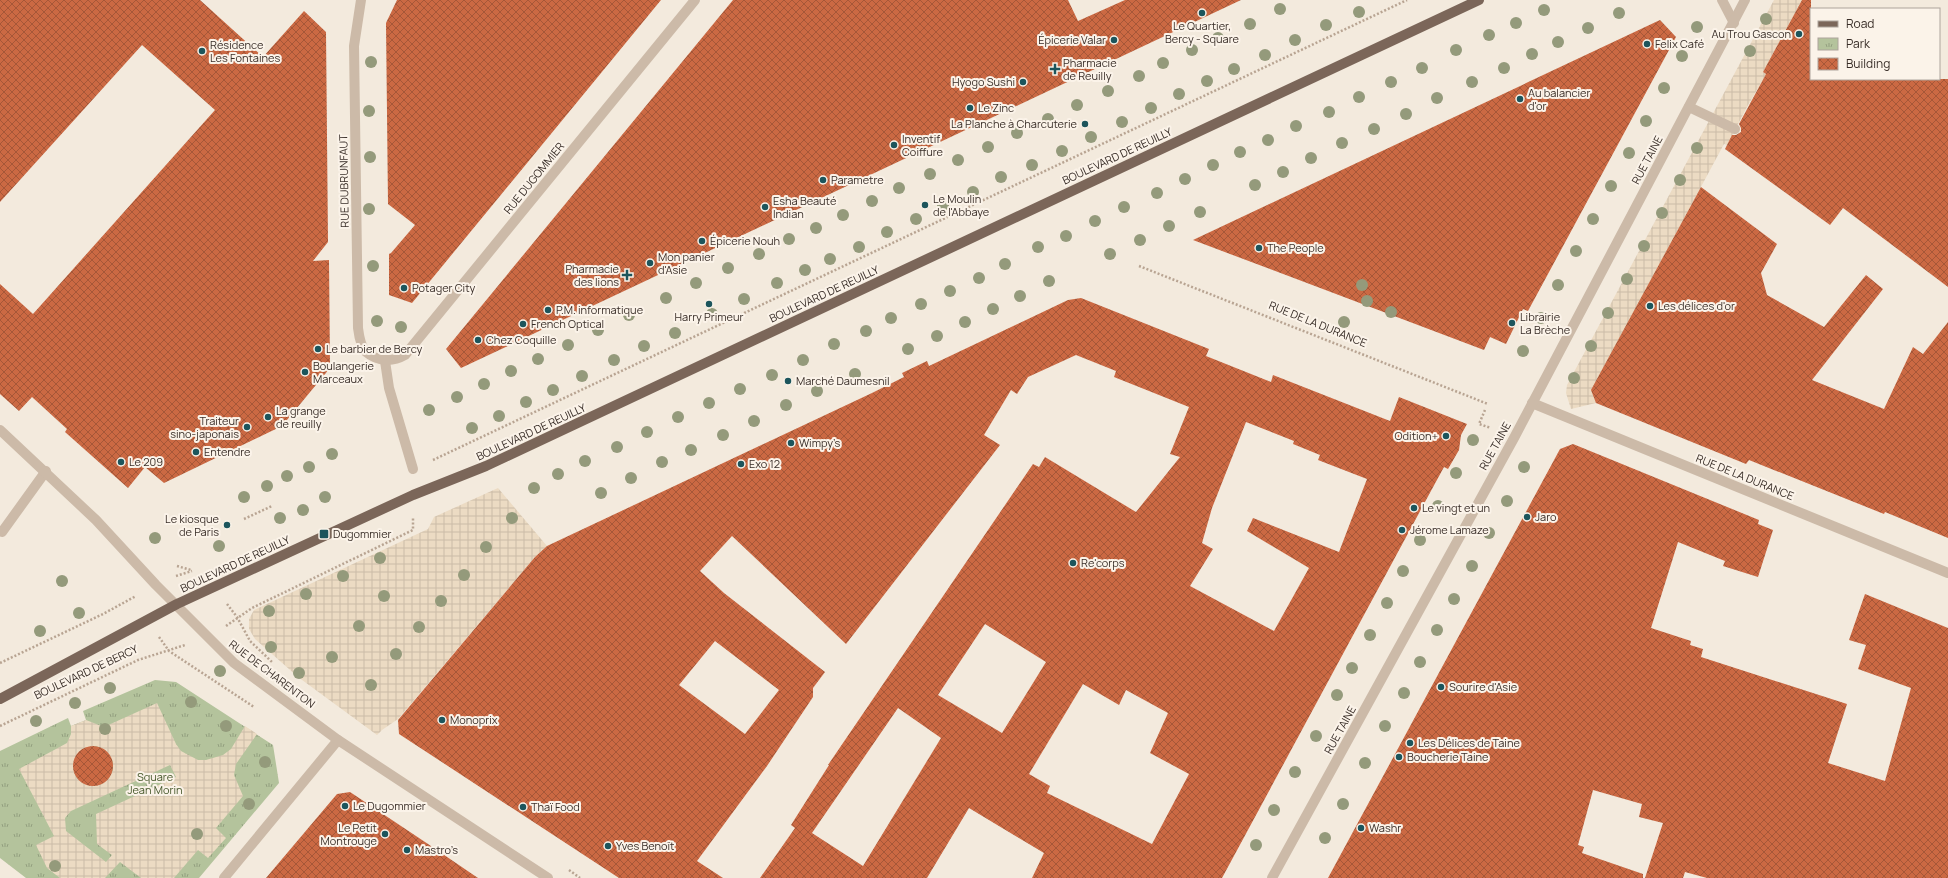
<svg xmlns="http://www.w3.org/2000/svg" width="1948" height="878" font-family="Manrope,sans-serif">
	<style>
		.park { fill: url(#park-tufts) }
		.plaza { fill: url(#plaza-grid); fill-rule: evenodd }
		.building { fill: url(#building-cross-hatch); fill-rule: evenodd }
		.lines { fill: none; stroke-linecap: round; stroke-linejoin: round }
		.path { stroke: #b8a492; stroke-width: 2.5; stroke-dasharray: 2 2; stroke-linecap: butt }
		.service { stroke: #ccbaa8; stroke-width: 10 }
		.pedestrian { stroke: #ccbaa8; stroke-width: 10 }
		.minor { stroke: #ccbaa8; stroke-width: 10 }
		.tertiary { stroke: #ccbaa8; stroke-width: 10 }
		.primary { stroke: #7b6659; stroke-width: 10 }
		.tree { fill: #949a7b }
		.poi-dot { fill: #1c555c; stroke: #fbf3e9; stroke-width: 1.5 }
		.labels { text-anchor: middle; stroke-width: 4; stroke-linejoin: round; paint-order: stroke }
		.poi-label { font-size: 11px; fill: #392e28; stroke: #fbf3e9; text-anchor: start }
		.street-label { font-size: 11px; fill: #392e28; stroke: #fbf3e9 }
		.park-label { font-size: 11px; fill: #46582b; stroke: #fbf3e9 }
	</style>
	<defs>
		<pattern id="park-tufts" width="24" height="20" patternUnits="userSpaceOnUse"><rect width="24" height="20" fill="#b4c39c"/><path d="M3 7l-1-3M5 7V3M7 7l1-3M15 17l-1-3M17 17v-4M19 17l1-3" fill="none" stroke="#939f7f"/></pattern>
		<pattern id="plaza-grid" width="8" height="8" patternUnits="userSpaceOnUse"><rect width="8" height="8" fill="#ecdbc3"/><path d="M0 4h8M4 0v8" fill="none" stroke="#cbbca8"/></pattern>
		<pattern id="building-cross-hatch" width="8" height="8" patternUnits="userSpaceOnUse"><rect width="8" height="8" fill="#cb6943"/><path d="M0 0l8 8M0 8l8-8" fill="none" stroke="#a65738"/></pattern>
	</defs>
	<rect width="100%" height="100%" fill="#f3eadd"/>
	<path class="park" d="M155,680L176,682L273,745L279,783L199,878H26L0,858V751L68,718L71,726L86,720L83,711Z"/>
	<path class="plaza" d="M1774,0H1802L1763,72L1766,74L1747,107L1727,145L1724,144L1592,390L1596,403L1571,409L1566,393L1567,385Z
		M498,488L547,546L535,557L398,719L382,730L377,735L298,677L255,639L249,629V619L254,610L428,529L434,517Z
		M157,703L176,744L181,751L198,760H206L223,755L231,749L245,726L257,734L236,764L234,775L243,796L216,828L226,838L208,858L198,850L174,878H141L120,862L105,878H60L47,868L36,845L54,836L19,769L67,743L71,734V726L86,720L104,727ZM96,746L103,749L109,755L113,762V770L109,778L102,784L93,786L83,783L76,777L73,768L75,760L79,752L87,748ZM170,765L176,777L96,814L97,844L112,855L106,862L66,831L65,818L71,811Z"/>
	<path class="building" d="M0,0H200L263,57L304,11L326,32L328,242L313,261L329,260L330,368L282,426L164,483L145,467L128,488L65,432L67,429L32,397L19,411L0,394V284L33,314L215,110L142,45L0,202Z
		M397,0H661L412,303L389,295V254L391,253L415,225L388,204L386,23Z
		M733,0H1068L1078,21L1125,0H1241L461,368L446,349Z
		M1802,0H1811V79H1948V287L1843,208L1830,225L1725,149L1732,135H1736L1741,132V128L1739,124L1766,74L1763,72Z
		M1660,20L1676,37L1528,311L1523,309L1506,344L1490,337L1484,350L1193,240Z
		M1701,187L1777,244L1761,273L1767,295L1824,327L1866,275L1883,289L1812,380L1884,409L1913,347L1923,354L1948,322V538L1885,512L1884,514L1749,460L1746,464L1596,403L1591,390Z
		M1081,298L1209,349L1206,356L1271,382L1273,375L1390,421L1399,397L1467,424L1461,435L1459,450L1448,469L1444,467L1432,489L1222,878H1032L1044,853L969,808L927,878H760L795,828L791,825L829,765H828L1033,464L1039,467L1045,457L1136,512L1180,457L1170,454L1189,407L1114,377L1116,371L1076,355L1028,377L1017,394L1011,390L984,435L1000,445L846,644L732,536L700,571L724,593L825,672L813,688V697L767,766L697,861L723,878H619L399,734L398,720L535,557L547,546L872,393L904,377L902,373L927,361L929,366L1068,300ZM1246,422L1294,441L1293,444L1320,455L1318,460L1367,479L1339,552L1253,518L1247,531L1309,568L1274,631L1190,586L1213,549L1202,543L1212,508ZM985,624L1046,662L1002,733L938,695ZM715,641L779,690L745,734L679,685ZM1083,684L1119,705L1126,690L1168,713L1150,753L1189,774L1152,844L1047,793L1050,786L1029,774ZM898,708L941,738L863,866L812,833Z
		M1573,444L1759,520L1758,524L1773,530L1758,577L1723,566L1725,561L1678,542L1651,628L1691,641L1690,645L1703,649L1701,657L1847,704L1828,763L1885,781L1911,688L1858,669L1866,645L1849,640L1865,594L1948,628V878H1707L1685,872L1683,878H1645L1663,823L1639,817L1642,804L1593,790L1578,845L1584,847L1582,853L1643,874V878H1328L1560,449Z
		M73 766a20 20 0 1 1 40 0a20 20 0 1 1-40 0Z
		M350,792L428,844L478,878H266L337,794Z"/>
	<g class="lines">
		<path class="path" d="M1139,266L1488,404
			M1485,410L1479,424L1491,428
			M433,460L1407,0
			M244,519L272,506
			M177,566L191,570
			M176,576L192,571
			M227,604L237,617L250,641L272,662
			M226,626L252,608L413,530V518
			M159,637L169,651L254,707
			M0,663L103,614L136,596
			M0,726L138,660L185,645
			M569,870L580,878"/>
		<path class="service" d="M1689,107L1735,129
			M2,532L46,471"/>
		<path class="pedestrian" d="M385,361L389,388L413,469"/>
		<path class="minor" d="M361,0L354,46L358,328C359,336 361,347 366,352C378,362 393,362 405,355L695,0
			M1722,0L1734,23
			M1532,403L1948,573
			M224,878L338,740"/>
		<path class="tertiary" d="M0,430L96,520L156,585L234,663L338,740L548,878
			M1272,878L1514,438L1745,0"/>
		<path class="primary" d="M0,699L177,604L413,495L486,466L1479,0"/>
	</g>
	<g class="tree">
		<circle cx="1280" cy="9" r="6"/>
		<circle cx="1544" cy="10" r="6"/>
		<circle cx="1359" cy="12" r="6"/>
		<circle cx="1619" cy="13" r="6"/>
		<circle cx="1766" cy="19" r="6"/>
		<circle cx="1516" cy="23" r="6"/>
		<circle cx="1250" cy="24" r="6"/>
		<circle cx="1326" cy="25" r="6"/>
		<circle cx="1697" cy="27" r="6"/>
		<circle cx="1588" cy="28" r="6"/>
		<circle cx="1489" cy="35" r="6"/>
		<circle cx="1218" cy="38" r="6"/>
		<circle cx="1295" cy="40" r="6"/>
		<circle cx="1558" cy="42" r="6"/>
		<circle cx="1192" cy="50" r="6"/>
		<circle cx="1456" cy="50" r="6"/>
		<circle cx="1750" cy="51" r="6"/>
		<circle cx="1532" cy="54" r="6"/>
		<circle cx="1265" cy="55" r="6"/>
		<circle cx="1682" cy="56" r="6"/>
		<circle cx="371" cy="62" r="6"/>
		<circle cx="1163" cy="63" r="6"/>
		<circle cx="1422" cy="68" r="6"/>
		<circle cx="1504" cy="68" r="6"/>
		<circle cx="1234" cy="69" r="6"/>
		<circle cx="1139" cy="76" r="6"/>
		<circle cx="1207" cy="81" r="6"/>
		<circle cx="1391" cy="82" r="6"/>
		<circle cx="1472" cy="82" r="6"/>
		<circle cx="1664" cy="88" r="6"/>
		<circle cx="1108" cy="91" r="6"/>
		<circle cx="1179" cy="94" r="6"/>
		<circle cx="1359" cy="97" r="6"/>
		<circle cx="1437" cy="98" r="6"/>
		<circle cx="1077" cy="105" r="6"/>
		<circle cx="1151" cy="108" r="6"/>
		<circle cx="369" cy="111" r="6"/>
		<circle cx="1329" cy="112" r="6"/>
		<circle cx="1406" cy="114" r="6"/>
		<circle cx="1048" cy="119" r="6"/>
		<circle cx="1646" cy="121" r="6"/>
		<circle cx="1122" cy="122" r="6"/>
		<circle cx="1296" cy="126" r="6"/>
		<circle cx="1374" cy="129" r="6"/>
		<circle cx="1017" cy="133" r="6"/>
		<circle cx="1091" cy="137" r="6"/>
		<circle cx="1268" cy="140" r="6"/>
		<circle cx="1342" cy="143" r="6"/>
		<circle cx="988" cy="147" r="6"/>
		<circle cx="1697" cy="148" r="6"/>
		<circle cx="1062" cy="151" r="6"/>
		<circle cx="1240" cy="152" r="6"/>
		<circle cx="1629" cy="153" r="6"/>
		<circle cx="370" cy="157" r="6"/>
		<circle cx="1311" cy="158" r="6"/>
		<circle cx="958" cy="160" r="6"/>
		<circle cx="1032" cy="165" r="6"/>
		<circle cx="1213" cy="165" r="6"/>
		<circle cx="1283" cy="172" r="6"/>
		<circle cx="930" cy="174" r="6"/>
		<circle cx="1001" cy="177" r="6"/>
		<circle cx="1185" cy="179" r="6"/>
		<circle cx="1680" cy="180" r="6"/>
		<circle cx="1255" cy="185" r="6"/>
		<circle cx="1611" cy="186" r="6"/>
		<circle cx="899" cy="188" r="6"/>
		<circle cx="973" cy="192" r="6"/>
		<circle cx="1157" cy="193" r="6"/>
		<circle cx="872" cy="201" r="6"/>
		<circle cx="943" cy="205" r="6"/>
		<circle cx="1124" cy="207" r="6"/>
		<circle cx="369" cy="209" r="6"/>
		<circle cx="1200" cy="212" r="6"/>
		<circle cx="1662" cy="213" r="6"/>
		<circle cx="843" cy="215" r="6"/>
		<circle cx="916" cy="219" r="6"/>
		<circle cx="1593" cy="219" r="6"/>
		<circle cx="1095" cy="221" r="6"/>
		<circle cx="1169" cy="226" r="6"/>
		<circle cx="816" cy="228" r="6"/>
		<circle cx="887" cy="232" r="6"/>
		<circle cx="1066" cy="236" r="6"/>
		<circle cx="789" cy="239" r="6"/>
		<circle cx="1140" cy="240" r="6"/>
		<circle cx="1644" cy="246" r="6"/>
		<circle cx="859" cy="247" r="6"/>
		<circle cx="1038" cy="247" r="6"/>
		<circle cx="1576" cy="251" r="6"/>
		<circle cx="759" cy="254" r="6"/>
		<circle cx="1110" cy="254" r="6"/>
		<circle cx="830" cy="259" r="6"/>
		<circle cx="1005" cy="264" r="6"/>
		<circle cx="373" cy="266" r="6"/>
		<circle cx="728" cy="268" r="6"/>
		<circle cx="805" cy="270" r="6"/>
		<circle cx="979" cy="278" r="6"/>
		<circle cx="1627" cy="279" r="6"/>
		<circle cx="1049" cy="281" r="6"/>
		<circle cx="696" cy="283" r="6"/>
		<circle cx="777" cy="283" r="6"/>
		<circle cx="1362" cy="285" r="6"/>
		<circle cx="1558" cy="285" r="6"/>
		<circle cx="950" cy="291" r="6"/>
		<circle cx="1020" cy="296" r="6"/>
		<circle cx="666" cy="298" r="6"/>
		<circle cx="744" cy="299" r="6"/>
		<circle cx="1367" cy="301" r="6"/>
		<circle cx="921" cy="304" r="6"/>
		<circle cx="993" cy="309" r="6"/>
		<circle cx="1391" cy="312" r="6"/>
		<circle cx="1608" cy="313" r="6"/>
		<circle cx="712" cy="314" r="6"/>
		<circle cx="629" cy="315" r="6"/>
		<circle cx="891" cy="318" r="6"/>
		<circle cx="1541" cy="318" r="6"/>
		<circle cx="377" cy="321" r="6"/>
		<circle cx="965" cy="322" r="6"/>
		<circle cx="1344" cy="322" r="6"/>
		<circle cx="401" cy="327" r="6"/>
		<circle cx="598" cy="330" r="6"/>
		<circle cx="866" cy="331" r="6"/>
		<circle cx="675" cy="333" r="6"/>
		<circle cx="937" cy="336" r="6"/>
		<circle cx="834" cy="344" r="6"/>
		<circle cx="568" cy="345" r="6"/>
		<circle cx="644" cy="346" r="6"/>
		<circle cx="1591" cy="346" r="6"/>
		<circle cx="908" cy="349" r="6"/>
		<circle cx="1523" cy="351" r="6"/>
		<circle cx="538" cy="359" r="6"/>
		<circle cx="614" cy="360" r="6"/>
		<circle cx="803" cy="360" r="6"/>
		<circle cx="511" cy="371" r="6"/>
		<circle cx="855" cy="374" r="6"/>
		<circle cx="772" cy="375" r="6"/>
		<circle cx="582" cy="376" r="6"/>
		<circle cx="1574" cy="378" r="6"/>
		<circle cx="484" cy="384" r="6"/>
		<circle cx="740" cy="389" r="6"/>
		<circle cx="553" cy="390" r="6"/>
		<circle cx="817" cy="391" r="6"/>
		<circle cx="457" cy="397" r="6"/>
		<circle cx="526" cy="402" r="6"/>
		<circle cx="709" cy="403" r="6"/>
		<circle cx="786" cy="405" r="6"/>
		<circle cx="429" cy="410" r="6"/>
		<circle cx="499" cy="416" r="6"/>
		<circle cx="678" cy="417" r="6"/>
		<circle cx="754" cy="421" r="6"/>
		<circle cx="472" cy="428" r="6"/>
		<circle cx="647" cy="432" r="6"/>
		<circle cx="723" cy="435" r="6"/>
		<circle cx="1473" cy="440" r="6"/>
		<circle cx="617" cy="447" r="6"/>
		<circle cx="691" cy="450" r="6"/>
		<circle cx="332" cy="454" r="6"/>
		<circle cx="585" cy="461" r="6"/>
		<circle cx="662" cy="462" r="6"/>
		<circle cx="309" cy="467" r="6"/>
		<circle cx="1524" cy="467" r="6"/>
		<circle cx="1456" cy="473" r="6"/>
		<circle cx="558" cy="474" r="6"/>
		<circle cx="287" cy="476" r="6"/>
		<circle cx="631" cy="478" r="6"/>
		<circle cx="267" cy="486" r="6"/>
		<circle cx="534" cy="488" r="6"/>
		<circle cx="601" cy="493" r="6"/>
		<circle cx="244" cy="497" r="6"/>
		<circle cx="325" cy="497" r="6"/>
		<circle cx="1507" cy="501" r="6"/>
		<circle cx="1438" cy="506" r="6"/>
		<circle cx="303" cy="510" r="6"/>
		<circle cx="280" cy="518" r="6"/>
		<circle cx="512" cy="518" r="6"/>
		<circle cx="1489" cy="533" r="6"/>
		<circle cx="155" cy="538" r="6"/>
		<circle cx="1420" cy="540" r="6"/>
		<circle cx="219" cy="546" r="6"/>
		<circle cx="486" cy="547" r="6"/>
		<circle cx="380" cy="558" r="6"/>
		<circle cx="1472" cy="566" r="6"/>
		<circle cx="1403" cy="571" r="6"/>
		<circle cx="464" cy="575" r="6"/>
		<circle cx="343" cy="576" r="6"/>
		<circle cx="62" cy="581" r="6"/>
		<circle cx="306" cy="594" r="6"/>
		<circle cx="384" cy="596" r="6"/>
		<circle cx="1454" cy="599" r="6"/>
		<circle cx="441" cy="601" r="6"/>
		<circle cx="1387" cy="603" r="6"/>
		<circle cx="269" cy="611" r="6"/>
		<circle cx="79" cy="613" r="6"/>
		<circle cx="359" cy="626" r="6"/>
		<circle cx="419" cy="627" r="6"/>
		<circle cx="1437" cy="630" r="6"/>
		<circle cx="40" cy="631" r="6"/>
		<circle cx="1370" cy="635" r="6"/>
		<circle cx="271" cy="647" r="6"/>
		<circle cx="396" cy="654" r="6"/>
		<circle cx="332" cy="657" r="6"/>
		<circle cx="1420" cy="662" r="6"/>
		<circle cx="1352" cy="668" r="6"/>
		<circle cx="220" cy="671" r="6"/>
		<circle cx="299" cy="673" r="6"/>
		<circle cx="371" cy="685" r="6"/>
		<circle cx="110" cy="688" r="6"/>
		<circle cx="1404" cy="693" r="6"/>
		<circle cx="1337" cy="695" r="6"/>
		<circle cx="191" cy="702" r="6"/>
		<circle cx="75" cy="703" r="6"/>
		<circle cx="36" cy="721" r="6"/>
		<circle cx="226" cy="726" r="6"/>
		<circle cx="1385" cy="726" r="6"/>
		<circle cx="105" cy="729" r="6"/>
		<circle cx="1316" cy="736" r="6"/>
		<circle cx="265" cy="762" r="6"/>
		<circle cx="1365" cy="763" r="6"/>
		<circle cx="1295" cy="772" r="6"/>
		<circle cx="249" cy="804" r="6"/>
		<circle cx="1343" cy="804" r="6"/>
		<circle cx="1274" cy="810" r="6"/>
		<circle cx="197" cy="834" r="6"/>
		<circle cx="1325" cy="838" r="6"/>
		<circle cx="1256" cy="845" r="6"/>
		<circle cx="55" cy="866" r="6"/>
	</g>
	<g class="poi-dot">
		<circle cx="1202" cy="13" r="4"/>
		<circle cx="1799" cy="34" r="4"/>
		<circle cx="1114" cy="40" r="4"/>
		<circle cx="1647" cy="44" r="4"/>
		<circle cx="202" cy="51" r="4"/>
		<path d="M1053 63h4v4h4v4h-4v4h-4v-4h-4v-4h4z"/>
		<circle cx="1023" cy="82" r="4"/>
		<circle cx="1520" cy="99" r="4"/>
		<circle cx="970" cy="108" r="4"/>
		<circle cx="1085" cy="124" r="4"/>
		<circle cx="894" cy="145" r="4"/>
		<circle cx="823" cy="180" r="4"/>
		<circle cx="925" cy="205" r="4"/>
		<circle cx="765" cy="207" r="4"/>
		<circle cx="702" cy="241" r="4"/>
		<circle cx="1259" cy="248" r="4"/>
		<circle cx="650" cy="263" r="4"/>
		<path d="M625 269h4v4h4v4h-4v4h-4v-4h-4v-4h4z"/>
		<circle cx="404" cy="288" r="4"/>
		<circle cx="709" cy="304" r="4"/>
		<circle cx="1650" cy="306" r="4"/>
		<circle cx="548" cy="310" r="4"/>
		<circle cx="1512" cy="323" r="4"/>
		<circle cx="523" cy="324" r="4"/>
		<circle cx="478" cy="340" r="4"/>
		<circle cx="318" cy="349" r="4"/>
		<circle cx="305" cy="372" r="4"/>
		<circle cx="788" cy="381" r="4"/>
		<circle cx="268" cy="417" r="4"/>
		<circle cx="247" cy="427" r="4"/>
		<circle cx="1446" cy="436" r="4"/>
		<circle cx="791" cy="443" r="4"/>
		<circle cx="196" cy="452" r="4"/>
		<circle cx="121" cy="462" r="4"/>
		<circle cx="741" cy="464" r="4"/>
		<circle cx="1414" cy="508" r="4"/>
		<circle cx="1527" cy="517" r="4"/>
		<circle cx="227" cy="525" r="4"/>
		<circle cx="1402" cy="530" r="4"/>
		<rect x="319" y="529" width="10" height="10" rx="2"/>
		<circle cx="1073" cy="563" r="4"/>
		<circle cx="1441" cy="687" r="4"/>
		<circle cx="442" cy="720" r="4"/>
		<circle cx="1410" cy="743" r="4"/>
		<circle cx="1399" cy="757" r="4"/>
		<circle cx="345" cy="806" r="4"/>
		<circle cx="523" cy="807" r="4"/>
		<circle cx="1361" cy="828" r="4"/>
		<circle cx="385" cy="834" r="4"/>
		<circle cx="608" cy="846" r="4"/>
		<circle cx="407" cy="850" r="4"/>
	</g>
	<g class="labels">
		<g class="poi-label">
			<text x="1202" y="30" text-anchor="middle">Le Quartier,<tspan x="1202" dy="13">Bercy - Square</tspan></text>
			<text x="1791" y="38" text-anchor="end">Au Trou Gascon</text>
			<text x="1106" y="44" text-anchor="end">Épicerie Valar</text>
			<text x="1655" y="48">Felix Café</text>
			<text x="210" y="49">Résidence<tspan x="210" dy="13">Les Fontaines</tspan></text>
			<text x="1063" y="67">Pharmacie<tspan x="1063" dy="13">de Reuilly</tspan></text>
			<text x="1015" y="86" text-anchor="end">Hyogo Sushi</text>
			<text x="1528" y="97">Au balancier<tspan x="1528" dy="13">d'or</tspan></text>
			<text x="978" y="112">Le Zinc</text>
			<text x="1077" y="128" text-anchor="end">La Planche à Charcuterie</text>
			<text x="902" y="143">Inventif<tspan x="902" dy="13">Coiffure</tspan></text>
			<text x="831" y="184">Parametre</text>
			<text x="933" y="203">Le Moulin<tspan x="933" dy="13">de l'Abbaye</tspan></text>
			<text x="773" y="205">Esha Beauté<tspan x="773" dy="13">Indian</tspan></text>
			<text x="710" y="245">Épicerie Nouh</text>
			<text x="1267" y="252">The People</text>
			<text x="658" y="261">Mon panier<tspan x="658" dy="13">d'Asie</tspan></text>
			<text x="619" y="273" text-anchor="end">Pharmacie<tspan x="619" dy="13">des lions</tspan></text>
			<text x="412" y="292">Potager City</text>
			<text x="1658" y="310">Les délices d'or</text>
			<text x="556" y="314">P.M. informatique</text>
			<text x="709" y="321" text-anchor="middle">Harry Primeur</text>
			<text x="1520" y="321">Librairie<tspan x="1520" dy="13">La Brèche</tspan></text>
			<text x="531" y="328">French Optical</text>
			<text x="486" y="344">Chez Coquille</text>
			<text x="326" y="353">Le barbier de Bercy</text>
			<text x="313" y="370">Boulangerie<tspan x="313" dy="13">Marceaux</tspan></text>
			<text x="796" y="385">Marché Daumesnil</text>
			<text x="276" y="415">La grange<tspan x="276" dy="13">de reuilly</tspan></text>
			<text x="239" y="425" text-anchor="end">Traiteur<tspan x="239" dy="13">sino-japonais</tspan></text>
			<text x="1438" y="440" text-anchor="end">Odition+</text>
			<text x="799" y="447">Wimpy’s</text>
			<text x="204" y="456">Entendre</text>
			<text x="129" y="466">Le 209</text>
			<text x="749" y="468">Exo 12</text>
			<text x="1422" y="512">Le vingt et un</text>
			<text x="1535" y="521">Jaro</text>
			<text x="219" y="523" text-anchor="end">Le kiosque<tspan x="219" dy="13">de Paris</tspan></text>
			<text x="1410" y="534">Jérome Lamaze</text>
			<text x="333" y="538">Dugommier</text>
			<text x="1081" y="567">Re'corps</text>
			<text x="1449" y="691">Sourire d'Asie</text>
			<text x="450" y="724">Monoprix</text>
			<text x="1418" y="747">Les Délices de Taine</text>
			<text x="1407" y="761">Boucherie Taine</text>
			<text x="353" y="810">Le Dugommier</text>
			<text x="531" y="811">Thaï Food</text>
			<text x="377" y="832" text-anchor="end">Le Petit<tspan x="377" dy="13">Montrouge</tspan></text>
			<text x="1369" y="832">Washr</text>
			<text x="616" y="850">Yves Benoît</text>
			<text x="415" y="854">Mastro’s</text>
		</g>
		<g class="street-label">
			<text transform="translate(1117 156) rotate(-25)" y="4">BOULEVARD DE REUILLY</text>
			<text transform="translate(1647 160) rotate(-62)" y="4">RUE TAINE</text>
			<text transform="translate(534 178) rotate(-51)" y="4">RUE DUGOMMIER</text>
			<text transform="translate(344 181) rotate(-91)" y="4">RUE DUBRUNFAUT</text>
			<text transform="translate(824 294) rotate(-25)" y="4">BOULEVARD DE REUILLY</text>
			<text transform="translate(1318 324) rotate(22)" y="4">RUE DE LA DURANCE</text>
			<text transform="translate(531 432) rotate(-25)" y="4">BOULEVARD DE REUILLY</text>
			<text transform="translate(1495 446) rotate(-61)" y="4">RUE TAINE</text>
			<text transform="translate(1745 477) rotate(22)" y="4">RUE DE LA DURANCE</text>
			<text transform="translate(235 564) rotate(-25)" y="4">BOULEVARD DE REUILLY</text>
			<text transform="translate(86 672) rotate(-25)" y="4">BOULEVARD DE BERCY</text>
			<text transform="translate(272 674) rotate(37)" y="4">RUE DE CHARENTON</text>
			<text transform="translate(1340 730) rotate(-61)" y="4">RUE TAINE</text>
		</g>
		<g class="park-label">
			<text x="155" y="781">Square<tspan x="155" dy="13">Jean Morin</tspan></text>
		</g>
	</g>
	<rect x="1810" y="8" width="130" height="72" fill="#fbf3e9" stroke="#ada49c"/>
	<rect x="1818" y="21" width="20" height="6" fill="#7b6659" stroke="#ada49c"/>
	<text x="1846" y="28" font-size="12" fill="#392e28">Road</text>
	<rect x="1818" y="38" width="20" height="12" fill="url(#park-tufts)" stroke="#ada49c"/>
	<text x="1846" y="48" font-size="12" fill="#392e28">Park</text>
	<rect x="1818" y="58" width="20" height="12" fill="url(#building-cross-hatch)" stroke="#ada49c"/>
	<text x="1846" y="68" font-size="12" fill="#392e28">Building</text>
</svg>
